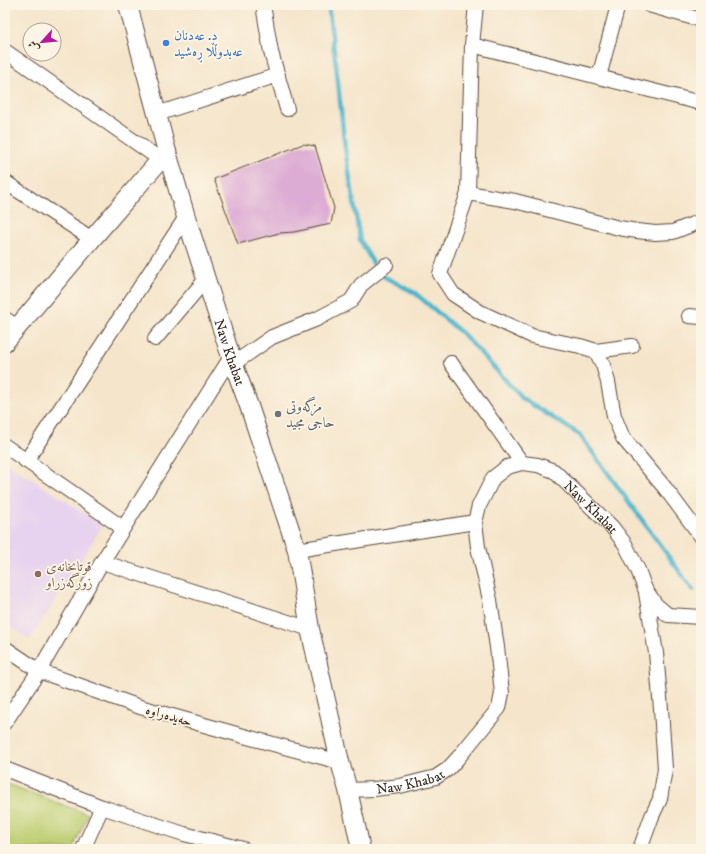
<svg xmlns="http://www.w3.org/2000/svg" width="706" height="854" font-family="'IM FELL DW Pica',Amiri,serif">
	<style>
		.built { fill: #e7d2ef }
		.green { fill: #bcce71; stroke: #7c7c48 }
		.lines { fill: none; stroke-linecap: round; stroke-linejoin: round }
		.stream { stroke: #4eb5cd; stroke-width: 4.5 }
		.building { fill: #ddacd4 }
		.minor-casing { stroke: #574638; stroke-width: 16 }
		.tertiary-casing { stroke: #574638; stroke-width: 20 }
		.minor { stroke: #fff; stroke-width: 14 }
		.tertiary { stroke: #fff; stroke-width: 18 }
		.shop-dot { fill: #3f7fe0; stroke: #fcf5e5; stroke-width: 1.5 }
		.worship-dot { fill: #6b7280; stroke: #fcf5e5; stroke-width: 1.5 }
		.education-dot { fill: #8d6e63; stroke: #fcf5e5; stroke-width: 1.5 }
		.labels { text-anchor: middle; stroke-width: 3.5; stroke-linejoin: round; paint-order: stroke }
		.shop-label { font-size: 14px; fill: #366cbe; stroke: #fcf5e5; text-anchor: start }
		.street-label { font-size: 14px; fill: #3b2a1e; stroke: #fcf5e5 }
		.worship-label { font-size: 14px; fill: #5b616d; stroke: #fcf5e5; text-anchor: start }
		.education-label { font-size: 14px; fill: #785e54; stroke: #fcf5e5; text-anchor: start }
	</style>
	<rect width="100%" height="100%" fill="#fcf5e5"/>
	<filter id="ink" filterUnits="userSpaceOnUse"><feTurbulence type="fractalNoise" baseFrequency=".025" numOctaves="2"/><feDisplacementMap in="SourceGraphic" scale="8" xChannelSelector="R" yChannelSelector="G"/><feConvolveMatrix kernelMatrix="1 2 1 2 8 2 1 2 1" color-interpolation-filters="sRGB"/></filter>
	<filter id="wash" filterUnits="userSpaceOnUse"><feTurbulence type="fractalNoise" baseFrequency=".012" numOctaves="4" result="noise"/><feDisplacementMap in="SourceGraphic" scale="16" xChannelSelector="R" yChannelSelector="G"/><feGaussianBlur stdDeviation="0.9" result="paint"/><feColorMatrix in="noise" values="0 0 0 0 0 0 0 0 0 0 0 0 0 0 0 0 0 1.4 0 .05"/><feComposite in="paint" operator="in"/></filter>
	<g filter="url(#wash)">
		<rect width="100%" height="100%" fill="#f5e5cb"/>
		<path class="built" d="M5,462L103,525L30,640L5,623Z"/>
		<path class="green" d="M5,783L88,814L73,849H5Z"/>
		<g class="lines">
			<path class="stream" d="M328,5L337,73L345,148L360,240L373,263
				M381,275L415,293L464,335L522,398L580,435L693,590"/>
		</g>
		<g id="blocks">
			<path class="building" d="M303,144L315,146L334,208L331,224L294,232L279,233L238,244L214,179Z"/>
		</g>
	</g>
	<g filter="url(#ink)">
		<use href="#blocks" fill-opacity="0" stroke="#574638" stroke-width="1"/>
		<g class="lines">
			<defs>
				<g id="minor">
					<path d="M263,5L271,52L287,109"/>
					<path d="M476,5L472,45L468,193L440,274L453,294L480,312L532,336L580,346L596,351L603,365L608,382L614,416L623,438L665,488L701,536"/>
					<path d="M649,5L701,20"/>
					<path d="M472,45L701,103"/>
					<path d="M5,51L161,160"/>
					<path d="M599,77L618,5"/>
					<path d="M157,114L278,75"/>
					<path d="M5,182L92,239"/>
					<path d="M468,193L515,201L619,228L637,231L655,233L673,232L701,221"/>
					<path d="M689,316L701,317"/>
					<path d="M5,319L18,327"/>
					<path d="M155,339L206,279"/>
					<path d="M596,351L632,346"/>
					<path d="M451,363L522,463"/>
					<path d="M233,364L272,337L317,319L351,301L361,285L386,265"/>
					<path d="M5,446L123,528"/>
					<path d="M26,461L186,217"/>
					<path d="M297,550L475,522"/>
					<path d="M102,562L310,629"/>
					<path d="M5,648L39,671L140,707L240,735L340,762"/>
					<path d="M5,722L39,671L102,562L231,357"/>
					<path d="M5,769L102,807L184,834L216,842L243,849"/>
					<path id="s1" d="M348,790L374,789L400,786L436,777L448,769L458,758L499,708L502,693L497,647L490,600L478,547L475,522L479,506L493,478L507,467L522,463L538,465L554,471L612,527L625,544L638,570L645,589L656,605L668,615L701,617"/>
					<path d="M83,849L102,807"/>
					<path d="M640,849L652,816L660,799L665,769L661,709L656,653L646,593"/>
				</g>
				<g id="tertiary">
					<path id="s2" d="M128,5L167,152L186,217L231,357L249,406L297,550L310,629L340,762L348,790L361,849"/>
					<path d="M5,342L92,239L167,152"/>
				</g>
			</defs>
			<use href="#minor" class="minor-casing"/>
			<use href="#tertiary" class="tertiary-casing"/>
			<use href="#minor" class="minor"/>
			<use href="#tertiary" class="tertiary"/>
		</g>
	</g>
	<circle class="shop-dot" cx="166" cy="43" r="4"/>
	<circle class="worship-dot" cx="278" cy="414" r="4"/>
	<circle class="education-dot" cx="38" cy="574" r="4"/>
	<g class="labels">
		<g class="shop-label">
			<text x="174" y="40">د. عەدنان<tspan x="174" dy="16">عەبدوڵڵا ڕەشید</tspan></text>
		</g>
		<g class="street-label">
			<text dy="5" stroke="none"><textPath href="#s2" startOffset="362">Naw Khabat</textPath></text>
			<text dy="5" stroke="none"><textPath href="#s1" startOffset="538">Naw Khabat</textPath></text>
			<text transform="translate(169 715) rotate(16)" y="5">حەیدەراوە</text>
			<text dy="5" stroke="none"><textPath href="#s1" startOffset="63">Naw Khabat</textPath></text>
		</g>
		<g class="worship-label">
			<text x="286" y="411">مزگەوتى<tspan x="286" dy="16">حاجى مجيد</tspan></text>
		</g>
		<g class="education-label">
			<text x="46" y="571">قوتابخانەی<tspan x="46" dy="16">زورگەزراو</tspan></text>
		</g>
	</g>
	<rect width="706" height="854" fill="none" stroke="#fcf5e5" stroke-width="20"/>
	<g transform="translate(42 42) rotate(243)"><circle r="19" fill="#fcf5e5" stroke="#afa495"/>
	<path d="M0-3L7 15L0 10L-7 15Z" fill="#b5179e"/>
	<text y="-6" font-size="11" font-weight="bold" text-anchor="middle" fill="#3b2a1e">ش</text>
	</g>
</svg>
